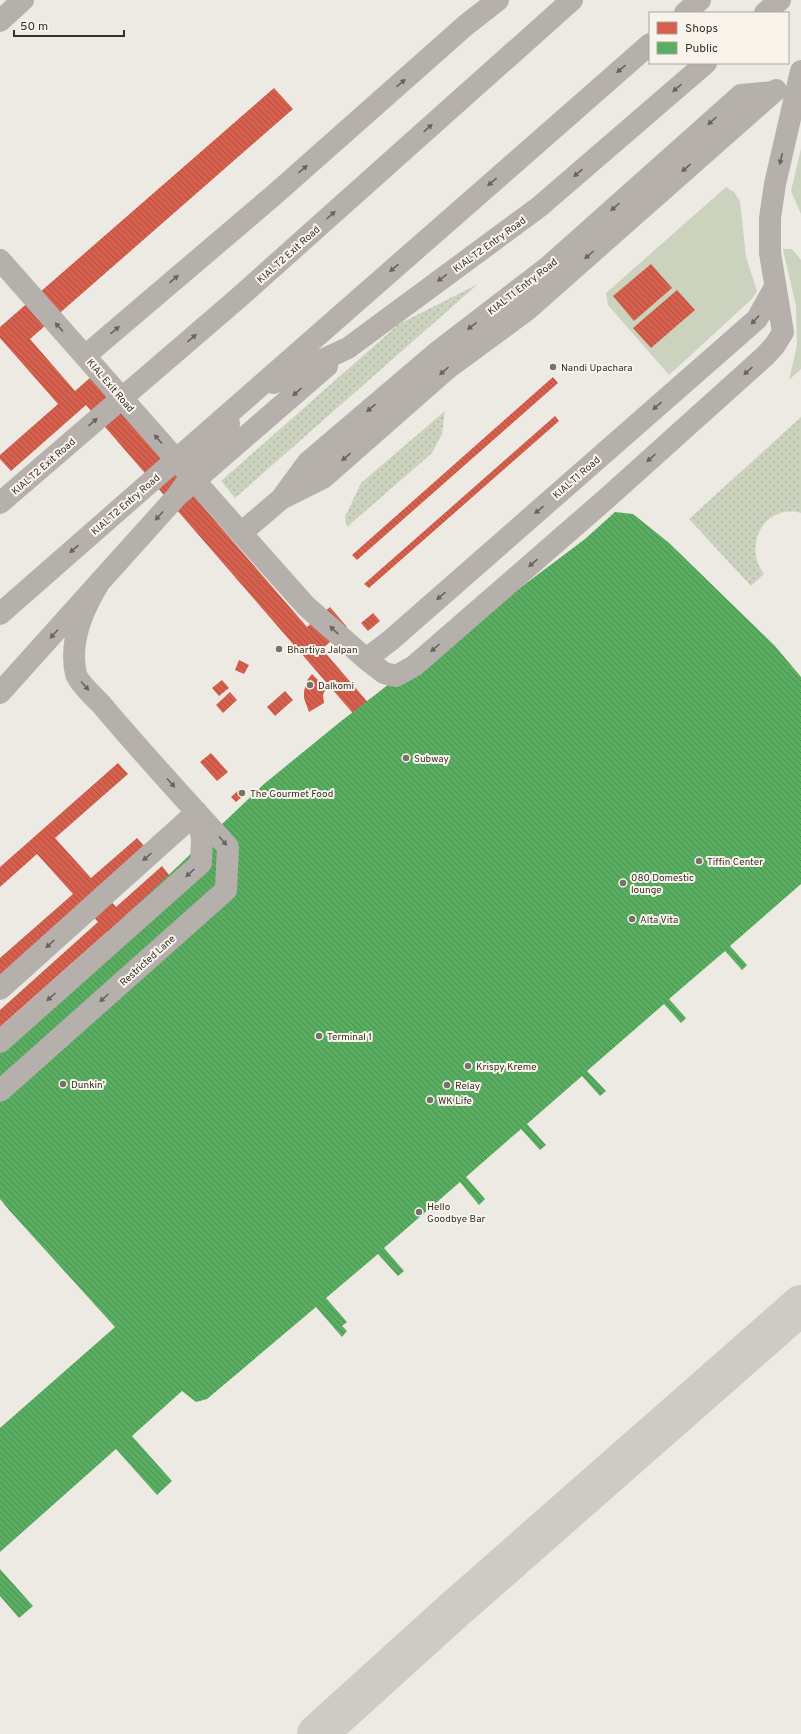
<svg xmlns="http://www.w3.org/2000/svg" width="801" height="1734" font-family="Overpass,sans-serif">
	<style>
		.grass { fill: url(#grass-dots) }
		.green { fill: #cbd2be }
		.shops { fill: url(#shops-back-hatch) }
		.public { fill: url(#public-back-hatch) }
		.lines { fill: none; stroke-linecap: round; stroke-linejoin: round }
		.taxiway { stroke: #cecac4; stroke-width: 40 }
		.major { stroke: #b5b0ab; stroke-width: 22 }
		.oneway { fill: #69635e }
		.poi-dot { fill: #77716b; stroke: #f9f4eb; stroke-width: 1.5 }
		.labels { text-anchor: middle; stroke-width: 4; stroke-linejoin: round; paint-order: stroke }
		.street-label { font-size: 10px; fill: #37302a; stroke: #f9f4eb }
		.poi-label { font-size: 10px; fill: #37302a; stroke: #f9f4eb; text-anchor: start }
	</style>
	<defs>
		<pattern id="grass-dots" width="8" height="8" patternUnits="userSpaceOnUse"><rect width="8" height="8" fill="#cbd2be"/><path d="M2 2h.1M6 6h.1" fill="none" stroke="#afb5a3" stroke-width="1.8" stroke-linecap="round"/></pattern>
		<pattern id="shops-back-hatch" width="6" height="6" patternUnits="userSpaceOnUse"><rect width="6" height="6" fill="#d6604d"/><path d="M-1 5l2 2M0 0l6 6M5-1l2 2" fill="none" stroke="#ae5040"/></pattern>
		<pattern id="public-back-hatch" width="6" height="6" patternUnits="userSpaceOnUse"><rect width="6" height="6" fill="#5aae61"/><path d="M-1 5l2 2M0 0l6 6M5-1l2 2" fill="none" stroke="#4b8e50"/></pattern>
	</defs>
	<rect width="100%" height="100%" fill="#edeae3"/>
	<path class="grass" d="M478,284L235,498L221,481L399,324Z
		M445,411L442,434L432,453L347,527L345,517L361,483Z
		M801,417V513C765,503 742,545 764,574L751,586L689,519Z"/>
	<path class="green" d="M801,149V214L791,191Z
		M726,187L734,192L740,201L746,257L757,291L752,299L669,375L608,305L606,293Z
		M783,249H792L801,260V369L789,380L797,345L796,306Z"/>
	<path class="shops" d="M274,88L293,109L30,339L75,391L91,377L307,627L330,607L347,627L322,649L378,714L364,726L86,405L11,471L0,459V455L58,404L0,338V327Z
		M651,264L672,288L634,321L613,296Z
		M677,290L695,310L651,348L633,328Z
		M553,377L558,383L357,560L352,555Z
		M555,416L559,421L369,588L364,584Z
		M373,613L380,621L368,631L361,623Z
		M239,660L249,665L244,674L235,670Z
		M312,674L326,688L323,695L324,703L309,712L304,698V691L308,679Z
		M222,680L229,688L219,696L212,688Z
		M285,691L293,700L275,716L267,707Z
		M230,692L237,700L223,713L216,705Z
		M211,753L228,772L217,781L200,762Z
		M118,763L128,774L55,838L91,878L137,838L145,847L99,887L116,907L162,866L170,876L125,916L135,928L117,944L107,932L0,1027V1010L98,922L81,903L0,975V958L73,894L37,854L0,887V867Z
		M240,789L245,794L236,802L231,797Z"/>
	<path class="public" d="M615,512L633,514L668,542L775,646L801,677V884L730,946L747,965L742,970L725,951L669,999L686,1018L681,1023L664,1004L587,1071L606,1091L600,1096L582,1076L527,1124L546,1145L540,1150L521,1129L466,1177L485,1199L479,1205L460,1182L384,1248L404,1271L398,1276L378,1254L326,1298L347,1322L342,1326L347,1331L342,1337L316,1307L207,1399L196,1402L182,1391L132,1436L172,1481L157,1495L116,1449L0,1552V1428L115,1327L9,1210L0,1199V1049L93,947L264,784L340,722L464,626L500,603L585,539Z
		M0,1569L33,1606L19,1618L0,1596Z"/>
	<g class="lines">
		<path class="taxiway" d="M317,1734L454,1610L801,1305"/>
		<path class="major" d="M685,13L700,0
			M765,13L780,0
			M0,21L23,0
			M0,260L241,533L281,499L308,462L436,353L548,267L741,95L773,92
			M85,356L274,195L466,25L498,0
			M273,383L348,348L539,207L706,63
			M177,496L229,424
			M285,497L323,478L447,369L527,310L776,90
			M0,503L236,300L572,0
			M241,533L306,606L366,659L384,673L396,676L414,666L606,499L765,356L775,345L783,332L770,253V218L775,184L801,71
			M0,614L650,44
			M366,659L391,640L757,319L775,287
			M0,693L177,496L327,366
			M0,989L197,812
			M0,1042L201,863L202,839L197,812
			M0,1091L226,890L228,847C185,799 142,753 101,704C95,698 78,682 76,674C69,643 82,611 98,585"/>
	</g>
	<defs><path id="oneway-solid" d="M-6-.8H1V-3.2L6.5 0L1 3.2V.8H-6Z"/></defs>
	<g class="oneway">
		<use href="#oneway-solid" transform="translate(621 69) rotate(139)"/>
		<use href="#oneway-solid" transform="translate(401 83) rotate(-41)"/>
		<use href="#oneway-solid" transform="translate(677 88) rotate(139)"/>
		<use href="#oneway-solid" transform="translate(712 121) rotate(138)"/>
		<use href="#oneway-solid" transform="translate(428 128) rotate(-42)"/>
		<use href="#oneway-solid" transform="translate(781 159) rotate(103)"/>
		<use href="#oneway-solid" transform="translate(686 168) rotate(139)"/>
		<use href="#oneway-solid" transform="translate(303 169) rotate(-41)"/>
		<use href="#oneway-solid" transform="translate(578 173) rotate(139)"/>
		<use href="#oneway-solid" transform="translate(492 182) rotate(139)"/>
		<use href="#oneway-solid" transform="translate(615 207) rotate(138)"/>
		<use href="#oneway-solid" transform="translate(331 215) rotate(-42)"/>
		<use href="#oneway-solid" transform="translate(589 255) rotate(138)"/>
		<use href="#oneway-solid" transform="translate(394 268) rotate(139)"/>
		<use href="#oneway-solid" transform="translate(442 278) rotate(144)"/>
		<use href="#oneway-solid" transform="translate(174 279) rotate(-40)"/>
		<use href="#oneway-solid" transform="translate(755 320) rotate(132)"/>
		<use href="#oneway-solid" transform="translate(472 326) rotate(143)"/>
		<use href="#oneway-solid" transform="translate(59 327) rotate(-132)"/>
		<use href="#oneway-solid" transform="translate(115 330) rotate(-41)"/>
		<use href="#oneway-solid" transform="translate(192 338) rotate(-41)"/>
		<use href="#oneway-solid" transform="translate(444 371) rotate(140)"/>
		<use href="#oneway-solid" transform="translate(748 371) rotate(138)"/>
		<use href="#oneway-solid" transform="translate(297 392) rotate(139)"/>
		<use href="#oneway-solid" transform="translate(657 406) rotate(139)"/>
		<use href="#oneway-solid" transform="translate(371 408) rotate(139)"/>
		<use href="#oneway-solid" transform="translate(93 422) rotate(-41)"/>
		<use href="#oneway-solid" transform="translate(158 439) rotate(-131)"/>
		<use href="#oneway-solid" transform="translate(346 457) rotate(139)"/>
		<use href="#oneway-solid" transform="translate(651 458) rotate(138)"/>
		<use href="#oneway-solid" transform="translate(539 510) rotate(139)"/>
		<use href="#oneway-solid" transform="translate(159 516) rotate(132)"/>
		<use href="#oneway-solid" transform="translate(74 549) rotate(139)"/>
		<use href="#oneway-solid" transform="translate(533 563) rotate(139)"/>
		<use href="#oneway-solid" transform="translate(441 596) rotate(139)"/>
		<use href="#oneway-solid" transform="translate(334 630) rotate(-137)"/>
		<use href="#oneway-solid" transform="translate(54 634) rotate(132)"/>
		<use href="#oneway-solid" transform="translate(435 648) rotate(138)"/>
		<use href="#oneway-solid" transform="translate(85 686) rotate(49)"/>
		<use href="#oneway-solid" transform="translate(171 783) rotate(48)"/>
		<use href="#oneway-solid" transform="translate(223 841) rotate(48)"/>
		<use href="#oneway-solid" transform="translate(147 857) rotate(138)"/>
		<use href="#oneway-solid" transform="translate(190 873) rotate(138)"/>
		<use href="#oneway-solid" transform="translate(50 944) rotate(138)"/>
		<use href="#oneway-solid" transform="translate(51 997) rotate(138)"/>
		<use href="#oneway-solid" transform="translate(104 998) rotate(138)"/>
	</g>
	<g class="poi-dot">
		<circle cx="553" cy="367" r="4"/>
		<circle cx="279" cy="649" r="4"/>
		<circle cx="310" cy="685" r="4"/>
		<circle cx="406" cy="758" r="4"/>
		<circle cx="242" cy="793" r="4"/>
		<circle cx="699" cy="861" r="4"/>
		<circle cx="623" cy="883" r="4"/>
		<circle cx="632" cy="919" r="4"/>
		<circle cx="319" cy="1036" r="4"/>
		<circle cx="468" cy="1066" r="4"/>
		<circle cx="63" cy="1084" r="4"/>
		<circle cx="447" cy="1085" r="4"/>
		<circle cx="430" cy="1100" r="4"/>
		<circle cx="419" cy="1212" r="4"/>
	</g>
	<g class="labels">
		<g class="street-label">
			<text transform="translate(489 244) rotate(-36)" y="4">KIAL T2 Entry Road</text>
			<text transform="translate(288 254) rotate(-42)" y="4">KIAL T2 Exit Road</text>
			<text transform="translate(522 286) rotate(-38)" y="4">KIAL T1 Entry Road</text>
			<text transform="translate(111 385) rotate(49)" y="4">KIAL Exit Road</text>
			<text transform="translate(43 466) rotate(-41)" y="4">KIAL T2 Exit Road</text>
			<text transform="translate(576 477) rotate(-41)" y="4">KIAL T1 Road</text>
			<text transform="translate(125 504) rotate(-41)" y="4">KIAL T2 Entry Road</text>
			<text transform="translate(147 960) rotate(-42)" y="4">Restricted Lane</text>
		</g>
		<g class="poi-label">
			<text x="561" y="371">Nandi Upachara</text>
			<text x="287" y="653">Bhartiya Jalpan</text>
			<text x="318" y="689">Dalkomi</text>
			<text x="414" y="762">Subway</text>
			<text x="250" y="797">The Gourmet Food</text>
			<text x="707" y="865">Tiffin Center</text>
			<text x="631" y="881">080 Domestic<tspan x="631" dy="12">lounge</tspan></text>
			<text x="640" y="923">Alta Vita</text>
			<text x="327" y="1040">Terminal 1</text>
			<text x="476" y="1070">Krispy Kreme</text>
			<text x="71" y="1088">Dunkin'</text>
			<text x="455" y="1089">Relay</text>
			<text x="438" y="1104">WK Life</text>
			<text x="427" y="1210">Hello<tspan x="427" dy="12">Goodbye Bar</tspan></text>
		</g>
	</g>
	<rect x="649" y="12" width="140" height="52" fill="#f9f4eb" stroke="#aba69e"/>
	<rect x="657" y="22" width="20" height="12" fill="#d6604d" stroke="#aba69e"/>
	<text x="685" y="32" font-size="12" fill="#37302a">Shops</text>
	<rect x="657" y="42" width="20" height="12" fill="#5aae61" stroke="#aba69e"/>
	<text x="685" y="52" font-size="12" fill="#37302a">Public</text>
	<path d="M14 30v6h110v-6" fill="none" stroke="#37302a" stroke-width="2"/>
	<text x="20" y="30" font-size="12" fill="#37302a" stroke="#f9f4eb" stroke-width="3" paint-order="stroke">50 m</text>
</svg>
